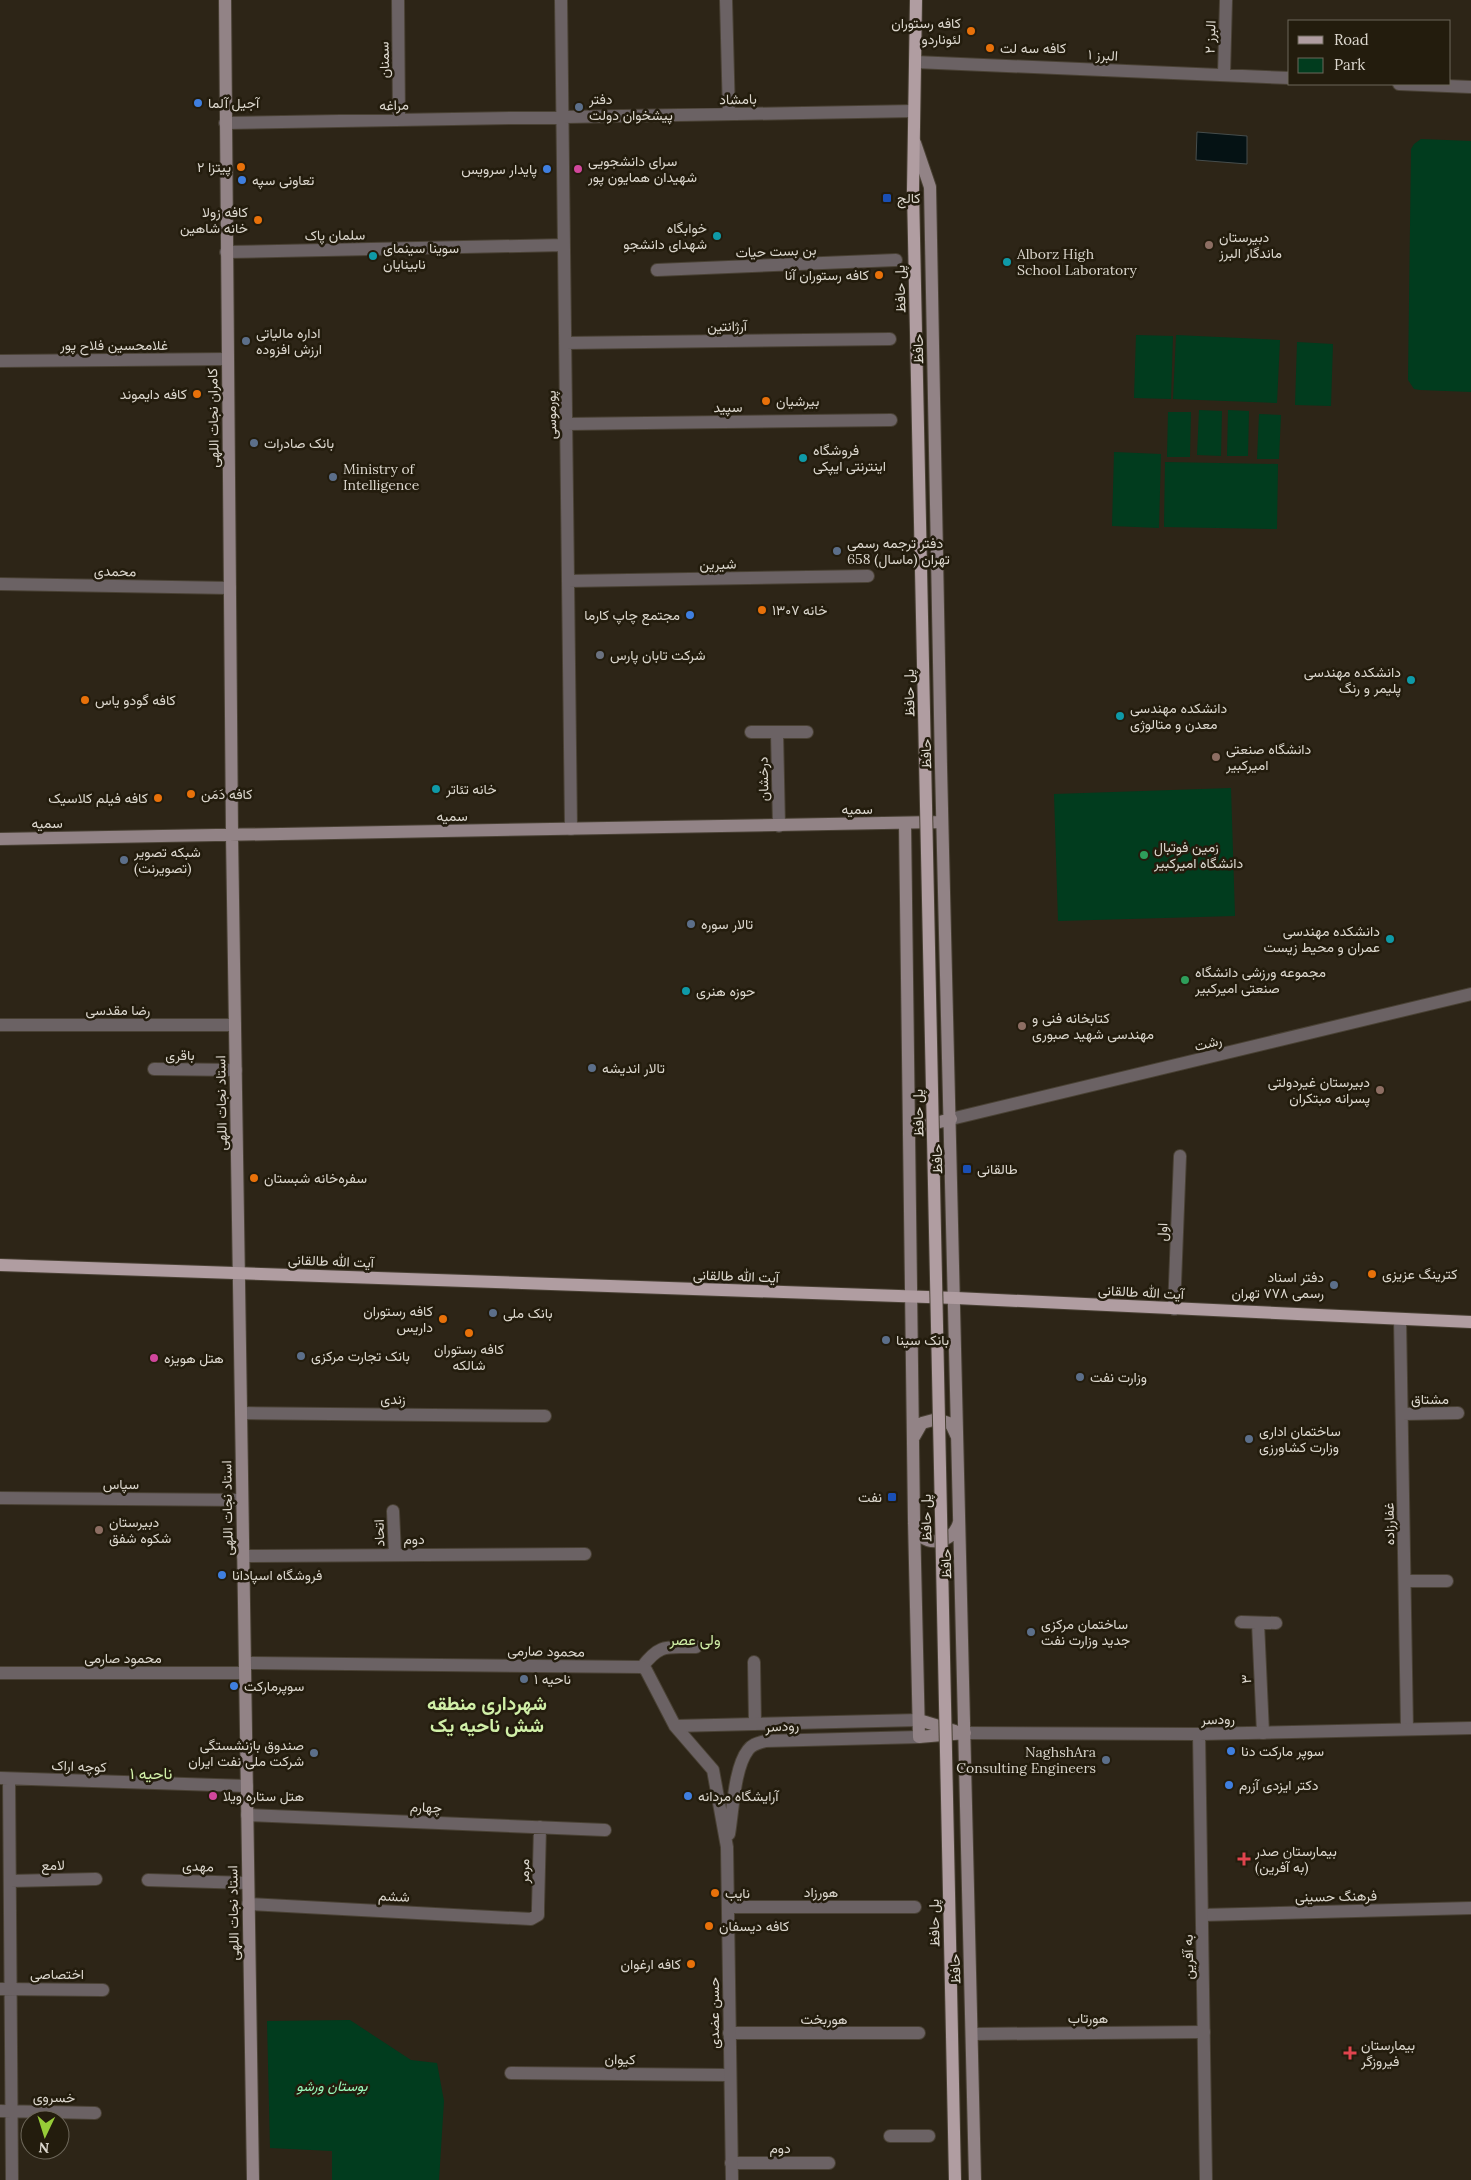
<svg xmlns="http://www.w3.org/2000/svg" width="1471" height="2180" font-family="Lora,Vazirmatn,serif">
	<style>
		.green { fill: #013c1e }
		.water { fill: #051214; stroke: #464d4c }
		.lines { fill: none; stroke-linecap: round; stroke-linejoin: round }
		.minor-casing { stroke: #494134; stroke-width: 14 }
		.tertiary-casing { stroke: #494134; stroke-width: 14 }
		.secondary-casing { stroke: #494134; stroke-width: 14 }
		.primary-casing { stroke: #494134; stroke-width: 14 }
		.minor { stroke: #6b6264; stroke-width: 12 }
		.tertiary { stroke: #6b6264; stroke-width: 12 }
		.secondary { stroke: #928386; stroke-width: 12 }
		.primary { stroke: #b09da1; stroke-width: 12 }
		.primary-bridge-casing { stroke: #494134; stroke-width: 14; stroke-linecap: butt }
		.primary-bridge { stroke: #b09da1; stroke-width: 12 }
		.food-dot { fill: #e8710a; stroke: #231c0d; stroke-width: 2 }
		.shop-dot { fill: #3f7fe0; stroke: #231c0d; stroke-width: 2 }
		.service-dot { fill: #5c6f8a; stroke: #231c0d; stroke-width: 2 }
		.hotel-dot { fill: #d1479c; stroke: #231c0d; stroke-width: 2 }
		.transit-dot { fill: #1a4fb4; stroke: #231c0d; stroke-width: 2 }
		.culture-dot { fill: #0f9aa8; stroke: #231c0d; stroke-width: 2 }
		.education-dot { fill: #8d6e63; stroke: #231c0d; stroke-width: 2 }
		.worship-dot { fill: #6b7280; stroke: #231c0d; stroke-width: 2 }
		.leisure-dot { fill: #2e9e5b; stroke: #231c0d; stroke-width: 2 }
		.health-dot { fill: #e0444e; stroke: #231c0d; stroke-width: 2 }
		.labels { text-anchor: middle; stroke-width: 5; stroke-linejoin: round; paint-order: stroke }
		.poi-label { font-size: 14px; fill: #dcd7ce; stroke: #231c0d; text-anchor: start }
		.street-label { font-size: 14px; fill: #dcd7ce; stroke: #231c0d }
		.park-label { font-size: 14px; font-style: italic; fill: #99fabb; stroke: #231c0d }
		.neighbourhood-label { font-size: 15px; fill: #d1f0a8; stroke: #231c0d }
		.quarter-label { font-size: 16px; fill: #d1f0a8; stroke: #231c0d }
		.district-label { font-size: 19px; font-weight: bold; fill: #d1f0a8; stroke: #231c0d }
	</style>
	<rect width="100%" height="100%" fill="#2d2517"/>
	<path class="green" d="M1421,139L1471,141V392L1420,390L1414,389L1408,380L1411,149L1414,144Z
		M1136,335L1173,336L1171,399L1134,398Z
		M1176,335L1280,340L1277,403L1173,399Z
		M1297,342L1333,344L1331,406L1295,405Z
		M1199,410L1222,411L1221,456L1197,455Z
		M1228,410L1249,411L1248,456H1227Z
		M1168,412H1191L1190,457H1167Z
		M1259,414L1281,415L1279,459H1257Z
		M1114,452L1161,454L1159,528L1112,526Z
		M1165,462L1278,464L1277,529L1164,527Z
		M1231,788L1235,916L1058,921L1054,794Z
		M350,2020L411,2060L437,2063L444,2101L439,2180H332V2151L270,2148L267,2021Z"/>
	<path class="water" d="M1197,132L1247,136V164L1196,160Z"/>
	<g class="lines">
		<defs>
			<path id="minor" d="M398,0L399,120
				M561,0L571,829
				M726,0L729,114
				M915,62L1290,78
				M1224,75L1226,0
				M1399,84L1471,87
				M225,123L914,111
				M226,252L564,245
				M657,270L896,260
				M565,343L890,339
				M566,424L891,420
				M568,581L868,576
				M0,584L230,588
				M751,732H807
				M777,732L779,826
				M0,1025H235
				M154,1069L236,1070
				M1174,1309L1180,1156
				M1400,1319L1407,1729
				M241,1413L545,1416
				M1402,1414L1458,1413
				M0,1498L242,1500
				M393,1511L395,1554
				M243,1556L585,1554
				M1405,1581H1447
				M1241,1622L1276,1623
				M1258,1623L1263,1733
				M754,1662L755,1723
				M642,1667C661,1642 668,1648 696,1647
				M0,1673H245
				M0,1778L247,1786
				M9,1779L12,2180
				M247,1815L605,1830
				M148,1880L248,1883
				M10,1881L96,1879
				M248,1904L531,1919L538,1915V1908L540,1827
				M728,1907H915
				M1202,1915L1471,1908
				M0,1989L103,1990
				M729,2033H919
				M973,2034L1204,2032
				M511,2073L729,2075
				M0,2111L95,2113
				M890,2136H929
				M731,2163H829"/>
			<path id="tertiary" d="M0,361L228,359
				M951,1119L1471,994
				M245,1663L642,1667L646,1670L675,1726L713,1770L727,1847L732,2180
				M675,1726L919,1720
				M965,1733L1199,1734L1471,1728
				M1199,1734L1206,2180
				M729,1834C733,1811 734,1768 748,1750C752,1744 759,1743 765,1741L919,1737"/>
			<path id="secondary" d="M225,0L232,835L253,2180
				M915,143L930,187L941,767L975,2180
				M905,823L914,1520L919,1737L965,1733
				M0,839L937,822
				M909,1130L951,1119
				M914,1437L922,1423L937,1419L951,1424L957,1437
				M914,1523C919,1549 953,1546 959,1522
				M919,1720L955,1731"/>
			<path id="primary" d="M913,191L916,0
				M0,1265L956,1298L1471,1322
				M952,2035L955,2180"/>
		</defs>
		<use href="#minor" class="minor-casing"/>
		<use href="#tertiary" class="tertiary-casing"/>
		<use href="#secondary" class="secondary-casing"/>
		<use href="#primary" class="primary-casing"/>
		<use href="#minor" class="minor"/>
		<use href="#tertiary" class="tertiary"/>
		<use href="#secondary" class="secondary"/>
		<use href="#primary" class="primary"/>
		<defs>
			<path id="primary-bridge" d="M913,191L952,2035"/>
		</defs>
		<use href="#primary-bridge" class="primary-bridge-casing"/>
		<use href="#primary-bridge" class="primary-bridge"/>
	</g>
	<g class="food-dot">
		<circle cx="971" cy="31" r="5"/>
		<circle cx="990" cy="48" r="5"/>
		<circle cx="241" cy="167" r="5"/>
		<circle cx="258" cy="220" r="5"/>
		<circle cx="879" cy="275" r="5"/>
		<circle cx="197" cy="394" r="5"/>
		<circle cx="766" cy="401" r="5"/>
		<circle cx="762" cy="610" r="5"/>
		<circle cx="85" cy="700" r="5"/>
		<circle cx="191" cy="794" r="5"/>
		<circle cx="158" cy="798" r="5"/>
		<circle cx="254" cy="1178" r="5"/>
		<circle cx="1372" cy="1274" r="5"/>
		<circle cx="443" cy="1319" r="5"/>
		<circle cx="469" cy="1333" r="5"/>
		<circle cx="715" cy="1893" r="5"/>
		<circle cx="709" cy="1926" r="5"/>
		<circle cx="691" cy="1964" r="5"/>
	</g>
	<g class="shop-dot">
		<circle cx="198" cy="103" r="5"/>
		<circle cx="547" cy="169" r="5"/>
		<circle cx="242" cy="180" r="5"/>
		<circle cx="690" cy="615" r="5"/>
		<circle cx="222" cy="1575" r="5"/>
		<circle cx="234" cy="1686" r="5"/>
		<circle cx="1231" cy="1751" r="5"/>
		<circle cx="1229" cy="1785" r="5"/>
		<circle cx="688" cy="1796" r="5"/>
	</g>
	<g class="service-dot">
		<circle cx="579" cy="107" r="5"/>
		<circle cx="246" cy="341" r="5"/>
		<circle cx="254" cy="443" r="5"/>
		<circle cx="333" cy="477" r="5"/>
		<circle cx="837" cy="551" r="5"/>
		<circle cx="124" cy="860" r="5"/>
		<circle cx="691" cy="924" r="5"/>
		<circle cx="592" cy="1068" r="5"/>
		<circle cx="1334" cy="1285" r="5"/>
		<circle cx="493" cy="1313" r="5"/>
		<circle cx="886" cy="1340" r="5"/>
		<circle cx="301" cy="1356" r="5"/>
		<circle cx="1080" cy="1377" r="5"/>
		<circle cx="1249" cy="1439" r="5"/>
		<circle cx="1031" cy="1632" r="5"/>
		<circle cx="524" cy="1679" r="5"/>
		<circle cx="314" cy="1753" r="5"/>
		<circle cx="1106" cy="1760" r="5"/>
	</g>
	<g class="hotel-dot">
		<circle cx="578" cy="169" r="5"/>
		<circle cx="154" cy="1358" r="5"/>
		<circle cx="213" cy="1796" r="5"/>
	</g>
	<g class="transit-dot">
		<rect x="882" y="193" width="10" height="10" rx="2.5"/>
		<rect x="962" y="1164" width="10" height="10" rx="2.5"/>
		<rect x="887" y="1492" width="10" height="10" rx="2.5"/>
	</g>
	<g class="culture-dot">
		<circle cx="717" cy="236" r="5"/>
		<circle cx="373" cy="256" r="5"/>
		<circle cx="1007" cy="262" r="5"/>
		<circle cx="803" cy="458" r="5"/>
		<circle cx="1411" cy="680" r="5"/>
		<circle cx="1120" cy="716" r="5"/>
		<circle cx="436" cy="789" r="5"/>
		<circle cx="1390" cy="939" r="5"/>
		<circle cx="686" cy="991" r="5"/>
	</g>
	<g class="education-dot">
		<circle cx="1209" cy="245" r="5"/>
		<circle cx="1216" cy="757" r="5"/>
		<circle cx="1022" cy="1026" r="5"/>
		<circle cx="1380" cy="1090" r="5"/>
		<circle cx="99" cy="1530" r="5"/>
	</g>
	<circle class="worship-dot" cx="600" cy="655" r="5"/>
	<g class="leisure-dot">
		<circle cx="1144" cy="855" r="5"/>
		<circle cx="1185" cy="980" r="5"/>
	</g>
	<g class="health-dot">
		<path d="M1241.5 1851.5h5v5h5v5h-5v5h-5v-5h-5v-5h5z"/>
		<path d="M1347.5 2045.5h5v5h5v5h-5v5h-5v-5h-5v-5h5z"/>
	</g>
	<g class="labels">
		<g class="poi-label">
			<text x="961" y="28" text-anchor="end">کافه رستوران<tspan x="961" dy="16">لئوناردو</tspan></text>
			<text x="1000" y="53">کافه سه لت</text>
			<text x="589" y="104">دفتر<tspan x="589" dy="16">پیشخوان دولت</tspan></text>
			<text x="208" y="108">آجیل آلما</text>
			<text x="588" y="166">سرای دانشجویی<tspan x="588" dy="16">شهیدان همایون پور</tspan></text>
			<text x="231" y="172" text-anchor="end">پیتزا ۲</text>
			<text x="537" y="174" text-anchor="end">پایدار سرویس</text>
			<text x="252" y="185">تعاونی سپه</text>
			<text x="897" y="203">کالج</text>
			<text x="248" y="217" text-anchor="end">کافه زولا<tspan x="248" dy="16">خانه شاهین</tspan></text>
			<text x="707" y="233" text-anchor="end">خوابگاه<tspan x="707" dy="16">شهدای دانشجو</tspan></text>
			<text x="1219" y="242">دبیرستان<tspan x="1219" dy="16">ماندگار البرز</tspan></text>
			<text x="383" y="253">سوینا سینمای<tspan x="383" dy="16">نابینایان</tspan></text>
			<text x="1017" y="259">Alborz High<tspan x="1017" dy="16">School Laboratory</tspan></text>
			<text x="869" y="280" text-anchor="end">کافه رستوران آنا</text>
			<text x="256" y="338">اداره مالیاتی<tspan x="256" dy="16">ارزش افزوده</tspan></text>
			<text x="187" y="399" text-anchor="end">کافه دایموند</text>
			<text x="776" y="406">بيرشيان</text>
			<text x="264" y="448">بانک صادرات</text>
			<text x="813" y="455">فروشگاه<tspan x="813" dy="16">اینترنتی ایپکی</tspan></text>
			<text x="343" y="474">Ministry of<tspan x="343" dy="16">Intelligence</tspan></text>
			<text x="847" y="548">دفتر ترجمه رسمی<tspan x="847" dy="16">658 تهران (ماسال)</tspan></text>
			<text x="772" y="615">خانه ۱۳۰۷</text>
			<text x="680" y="620" text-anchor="end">مجتمع چاپ کارما</text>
			<text x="610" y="660">شرکت تابان پارس</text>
			<text x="1401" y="677" text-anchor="end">دانشکده مهندسی<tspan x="1401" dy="16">پلیمر و رنگ</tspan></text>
			<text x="95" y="705">کافه گودو یاس</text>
			<text x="1130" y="713">دانشکده مهندسی<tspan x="1130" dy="16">معدن و متالوژی</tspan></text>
			<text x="1226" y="754">دانشگاه صنعتی<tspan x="1226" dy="16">امیرکبیر</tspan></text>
			<text x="446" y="794">خانه تئاتر</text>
			<text x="201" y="799">کافه دَمَن</text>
			<text x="148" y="803" text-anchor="end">کافه فیلم کلاسیک</text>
			<text x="1154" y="852">زمین فوتبال<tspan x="1154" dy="16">دانشگاه امیرکبیر</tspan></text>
			<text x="134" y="857">شبکه تصویر<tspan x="134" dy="16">(تصویرنت)</tspan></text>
			<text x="701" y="929">تالار سوره</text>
			<text x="1380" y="936" text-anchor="end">دانشکده مهندسی<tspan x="1380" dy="16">عمران و محیط زیست</tspan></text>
			<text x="1195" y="977">مجموعه ورزشی دانشگاه<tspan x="1195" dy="16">صنعتی امیرکبیر</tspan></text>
			<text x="696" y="996">حوزه هنری</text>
			<text x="1032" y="1023">کتابخانه فنی و<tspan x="1032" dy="16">مهندسی شهید صبوری</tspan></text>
			<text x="602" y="1073">تالار اندیشه</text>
			<text x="1370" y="1087" text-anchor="end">دبیرستان غیردولتی<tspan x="1370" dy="16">پسرانه مبتکران</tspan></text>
			<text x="977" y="1174">طالقانی</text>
			<text x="264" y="1183">سفره‌خانه شبستان</text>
			<text x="1382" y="1279">کترینگ عزیزی</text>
			<text x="1324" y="1282" text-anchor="end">دفتر اسناد<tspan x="1324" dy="16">رسمی ۷۷۸ تهران</tspan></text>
			<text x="433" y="1316" text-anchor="end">کافه رستوران<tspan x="433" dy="16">داریس</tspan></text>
			<text x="503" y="1318">بانک ملی</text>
			<text x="896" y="1345">بانک سینا</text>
			<text x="469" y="1354" text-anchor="middle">کافه رستوران<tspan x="469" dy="16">شالکه</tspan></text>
			<text x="311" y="1361">بانک تجارت مرکزی</text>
			<text x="164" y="1363">هتل هویزه</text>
			<text x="1090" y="1382">وزارت نفت</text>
			<text x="1259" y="1436">ساختمان اداری<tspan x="1259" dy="16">وزارت کشاورزی</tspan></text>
			<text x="882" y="1502" text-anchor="end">نفت</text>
			<text x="109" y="1527">دبیرستان<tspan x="109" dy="16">شکوه شفق</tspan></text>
			<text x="232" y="1580">فروشگاه اسپادانا</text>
			<text x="1041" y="1629">ساختمان مرکزی<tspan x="1041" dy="16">جدید وزارت نفت</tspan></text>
			<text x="534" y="1684">ناحیه ۱</text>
			<text x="244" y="1691">سوپرمارکت</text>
			<text x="304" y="1750" text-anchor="end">صندوق بازنشستگی<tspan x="304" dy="16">شرکت ملی نفت ایران</tspan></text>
			<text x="1241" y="1756">سوپر مارکت دنا</text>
			<text x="1096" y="1757" text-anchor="end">NaghshAra<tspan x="1096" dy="16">Consulting Engineers</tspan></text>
			<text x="1239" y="1790">دکتر ایزدی آزرم</text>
			<text x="223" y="1801">هتل ستاره ویلا</text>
			<text x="698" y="1801">آرایشگاه مردانه</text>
			<text x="1255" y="1856">بیمارستان صدر<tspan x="1255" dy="16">(به آفرین)</tspan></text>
			<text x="725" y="1898">نایب</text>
			<text x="719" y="1931">کافه دیسفان</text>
			<text x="681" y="1969" text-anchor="end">کافه ارغوان</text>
			<text x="1361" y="2050">بیمارستان<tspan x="1361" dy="16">فیروزگر</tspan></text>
		</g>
		<g class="street-label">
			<text transform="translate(1210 37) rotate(-88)" y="5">البرز ۲</text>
			<text transform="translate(1103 55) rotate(3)" y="5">البرز ۱</text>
			<text transform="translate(384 60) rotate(-91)" y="5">سمنان</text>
			<text transform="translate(738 99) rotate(-1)" y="5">بامشاد</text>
			<text transform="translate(394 105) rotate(-1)" y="5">مراغه</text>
			<text transform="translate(335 235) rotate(-1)" y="5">سلمان پاک</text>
			<text transform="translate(776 251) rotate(-2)" y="5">بن بست حیات</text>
			<text transform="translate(900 289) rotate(-91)" y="5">پل حافظ</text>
			<text transform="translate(727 326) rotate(-1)" y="5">آرژانتین</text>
			<text x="114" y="350">غلامحسین فلاح‌ پور</text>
			<text transform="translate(918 349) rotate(-91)" y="5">حافظ</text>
			<text transform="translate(728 407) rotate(-1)" y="5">سپید</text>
			<text transform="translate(551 415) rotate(-91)" y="5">پورموسی</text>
			<text transform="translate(213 418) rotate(-91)" y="5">کامران نجات اللهی</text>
			<text transform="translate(718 564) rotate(-1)" y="5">شیرین</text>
			<text transform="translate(115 571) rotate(1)" y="5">محمدی</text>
			<text transform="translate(909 693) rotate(-91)" y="5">پل حافظ</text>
			<text transform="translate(926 754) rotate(-91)" y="5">حافظ</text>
			<text transform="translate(763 779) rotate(-91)" y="5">درخشان</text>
			<text transform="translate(857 809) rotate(-1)" y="5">سمیه</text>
			<text transform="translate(452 816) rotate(-1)" y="5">سمیه</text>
			<text transform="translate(47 823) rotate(-1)" y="5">سمیه</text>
			<text x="118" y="1015">رضا مقدسی</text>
			<text transform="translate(1208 1043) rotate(-14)" y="5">رشت</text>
			<text x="180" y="1060">باقری</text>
			<text transform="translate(221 1103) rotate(-91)" y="5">استاد نجات اللهی</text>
			<text transform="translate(918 1113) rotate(-91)" y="5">پل حافظ</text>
			<text transform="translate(937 1159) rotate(-91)" y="5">حافظ</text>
			<text transform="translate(1162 1232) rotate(-88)" y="5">اول</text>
			<text transform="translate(331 1261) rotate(2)" y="5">آیت الله طالقانی</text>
			<text transform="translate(736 1276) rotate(2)" y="5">آیت الله طالقانی</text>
			<text transform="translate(1141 1292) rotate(3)" y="5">آیت الله طالقانی</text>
			<text transform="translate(393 1399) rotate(1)" y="5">زندی</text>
			<text x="1430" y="1404">مشتاق</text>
			<text x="121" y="1489">سپاس</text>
			<text transform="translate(227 1508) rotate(-91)" y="5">استاد نجات اللهی</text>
			<text transform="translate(926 1518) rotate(-91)" y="5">پل حافظ</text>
			<text transform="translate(1389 1524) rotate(-91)" y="5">غفارزاده</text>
			<text transform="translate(379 1533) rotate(-92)" y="5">اتحاد</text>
			<text x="414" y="1544">دوم</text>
			<text transform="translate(946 1564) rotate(-91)" y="5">حافظ</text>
			<text transform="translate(546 1651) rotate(1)" y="5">محمود صارمی</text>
			<text x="123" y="1663">محمود صارمی</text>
			<text transform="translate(1246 1679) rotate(-92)" y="5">۳</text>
			<text transform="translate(1218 1719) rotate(-1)" y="5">رودسر</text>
			<text transform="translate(782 1726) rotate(-3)" y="5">رودسر</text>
			<text transform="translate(79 1766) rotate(2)" y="5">کوچه اراک</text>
			<text transform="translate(426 1807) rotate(2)" y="5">چهارم</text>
			<text transform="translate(53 1865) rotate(-1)" y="5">لامع</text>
			<text transform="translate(198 1866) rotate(2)" y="5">مهدی</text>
			<text transform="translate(524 1871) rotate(-89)" y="5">مرمر</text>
			<text x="821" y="1897">هورزاد</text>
			<text transform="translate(394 1896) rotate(3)" y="5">ششم</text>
			<text transform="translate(1336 1896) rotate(-1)" y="5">فرهنگ حسینی</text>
			<text transform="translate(233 1913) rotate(-91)" y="5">استاد نجات اللهی</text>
			<text transform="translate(934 1923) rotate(-91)" y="5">پل حافظ</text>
			<text transform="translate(1188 1957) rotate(-91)" y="5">به آفرین</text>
			<text transform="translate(955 1969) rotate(-92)" y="5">حافظ</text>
			<text x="57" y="1979">اختصاصی</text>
			<text transform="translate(714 2013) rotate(-90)" y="5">حسن عضدی</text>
			<text x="1088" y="2023">هورتاب</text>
			<text x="824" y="2024">هوربخت</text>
			<text transform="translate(620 2059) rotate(1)" y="5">کیوان</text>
			<text transform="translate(54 2097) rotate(1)" y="5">خسروی</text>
			<text x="780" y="2153">دوم</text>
		</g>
		<g class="park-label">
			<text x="332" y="2091">بوستان ورشو</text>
		</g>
		<g class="neighbourhood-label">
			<text x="695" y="1645">ولی عصر</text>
		</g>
		<g class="quarter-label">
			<text x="151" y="1779">ناحیه ۱</text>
		</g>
		<g class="district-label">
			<text x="487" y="1710">شهرداری منطقه<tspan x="487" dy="22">شش ناحیه یک</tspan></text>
		</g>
	</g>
	<rect x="1288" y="20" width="162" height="65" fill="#231c0d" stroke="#6d675a"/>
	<rect x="1298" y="36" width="25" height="8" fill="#b09da1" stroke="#6d675a"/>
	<text x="1334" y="45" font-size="15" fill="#dcd7ce">Road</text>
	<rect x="1298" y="58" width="25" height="15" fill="#013c1e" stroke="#6d675a"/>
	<text x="1334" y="70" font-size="15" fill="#dcd7ce">Park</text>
	<g transform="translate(45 2135) rotate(184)"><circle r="24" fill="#231c0d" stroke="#6d675a"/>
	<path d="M0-4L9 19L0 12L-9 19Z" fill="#97cc38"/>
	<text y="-8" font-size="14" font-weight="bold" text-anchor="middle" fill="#dcd7ce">N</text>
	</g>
</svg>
